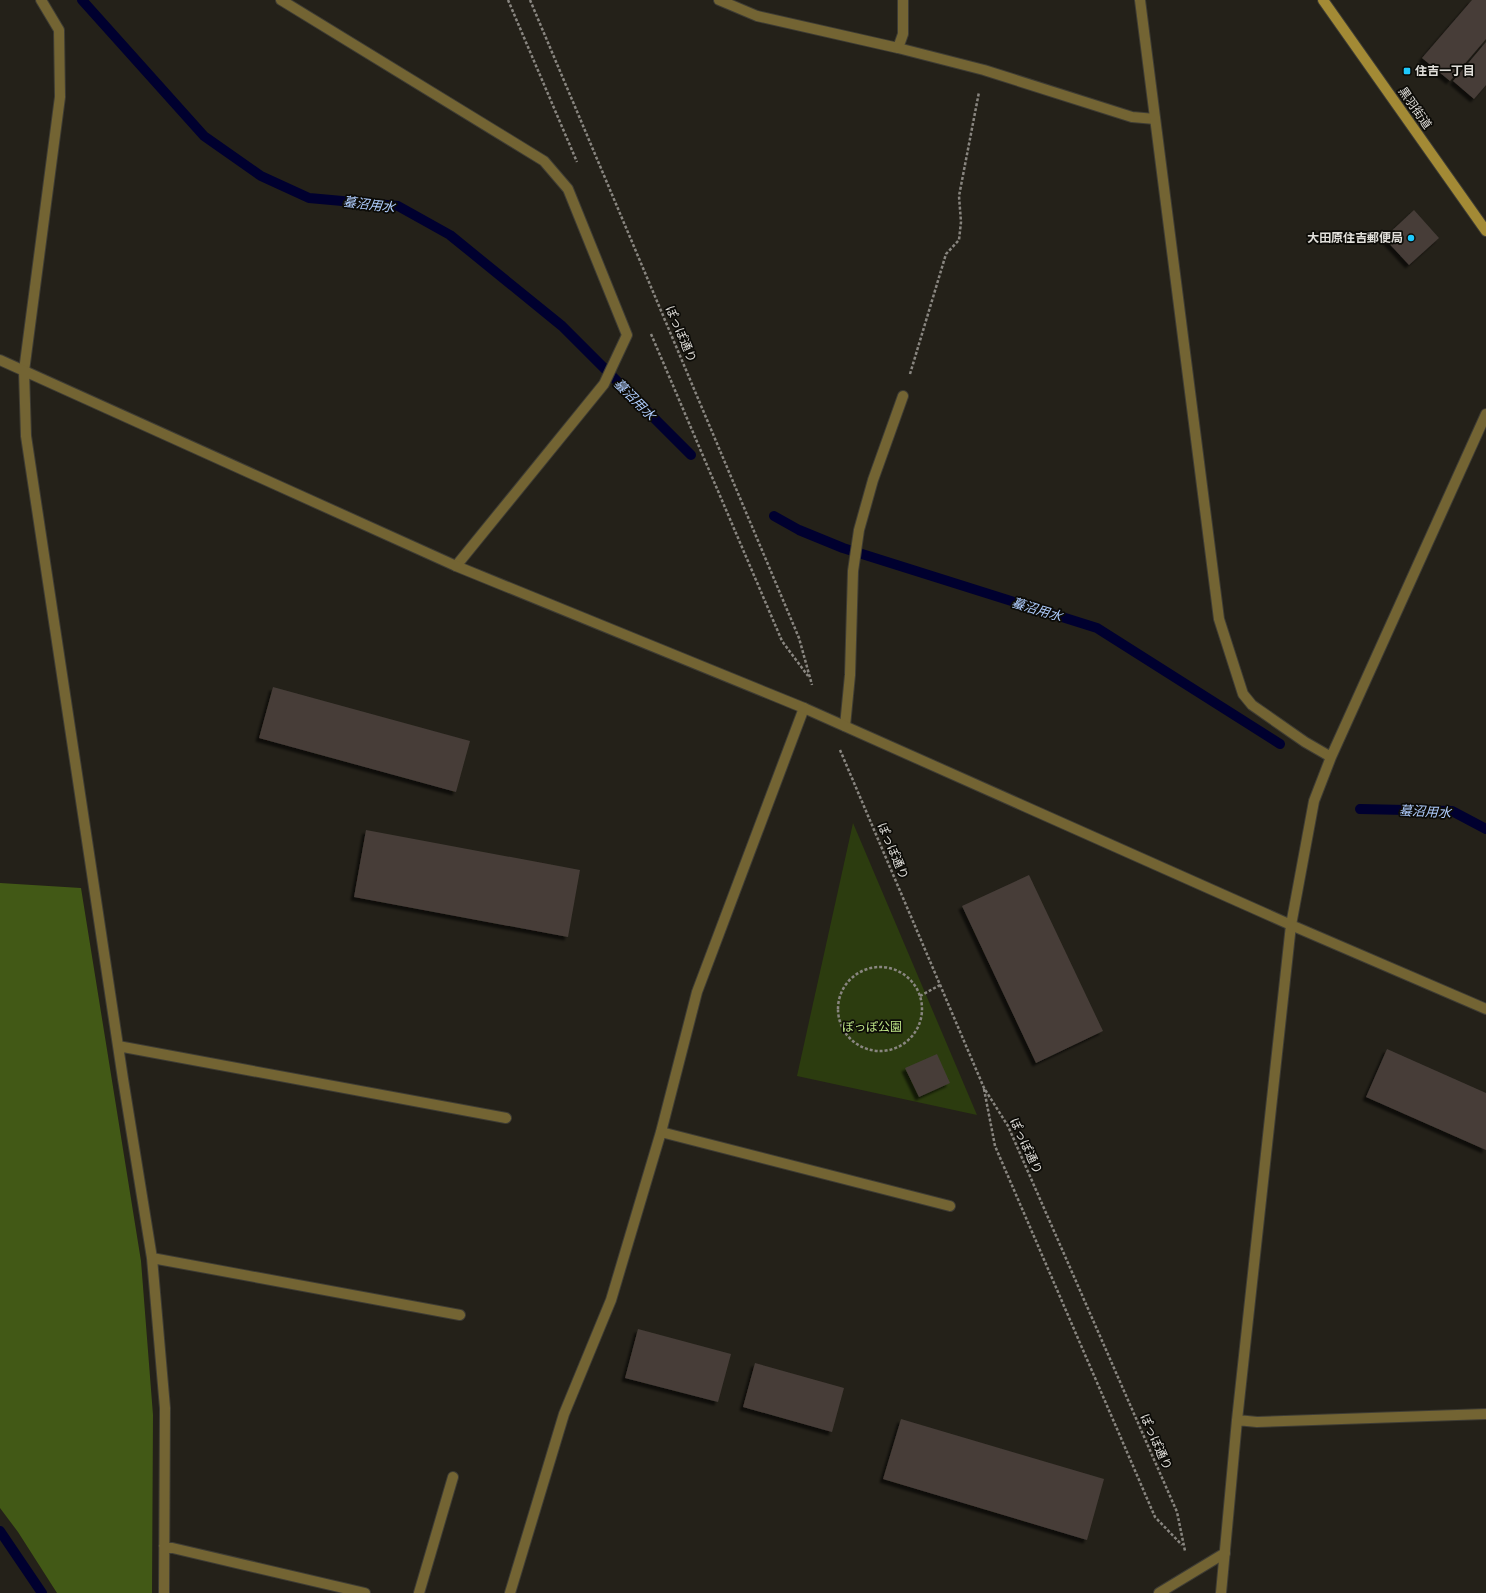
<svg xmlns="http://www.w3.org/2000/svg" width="1486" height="1593" font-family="Barlow,'Noto Sans JP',sans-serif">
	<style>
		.green { fill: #2c3c0f }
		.forest { fill: #425916 }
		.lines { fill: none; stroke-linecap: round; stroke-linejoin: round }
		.stream { stroke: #00002f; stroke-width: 10 }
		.building { fill: #463d38; filter: url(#shadow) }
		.lane-casing { stroke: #3e3c34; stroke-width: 12 }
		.street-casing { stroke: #3e3c34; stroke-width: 12 }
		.secondary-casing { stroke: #3e3c34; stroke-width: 12 }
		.path { stroke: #898680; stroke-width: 2.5; stroke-dasharray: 3 2; stroke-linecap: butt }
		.lane { stroke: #736433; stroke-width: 10 }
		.street { stroke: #736433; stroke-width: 10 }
		.secondary { stroke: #a38a35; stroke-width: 10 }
		.poi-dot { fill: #1ec9fd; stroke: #0c0b07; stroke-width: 1.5 }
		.labels { text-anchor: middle; stroke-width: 3.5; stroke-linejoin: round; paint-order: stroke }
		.poi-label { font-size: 12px; font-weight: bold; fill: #e1dfda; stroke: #0c0b07; text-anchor: start }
		.street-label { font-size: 12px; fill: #e1dfda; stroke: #0c0b07 }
		.park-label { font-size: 12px; fill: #bde386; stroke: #0c0b07 }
		.water-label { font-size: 13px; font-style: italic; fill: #b0ceff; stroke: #0c0b07 }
	</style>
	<defs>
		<filter id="shadow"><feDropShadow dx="-3.5" dy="3.5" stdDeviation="1" flood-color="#0009"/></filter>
	</defs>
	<rect width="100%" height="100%" fill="#242119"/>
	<path class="green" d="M853,823L977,1115L797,1076Z"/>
	<path class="forest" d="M0,883L81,888L141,1261L153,1415L152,1593H57L18,1532L0,1508Z"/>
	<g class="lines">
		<path class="stream" d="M82,0L204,136L261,176L309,198L398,206L450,235L562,326L691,455
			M774,516L799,530L843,548L1097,628L1280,744
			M1360,809L1452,811L1486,829
			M0,1531L42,1593"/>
	</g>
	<path class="building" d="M1472,0H1486V39L1450,81L1422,58Z
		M1486,42V85L1474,99L1453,81Z
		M1414,210L1439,238L1409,265L1384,238Z
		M273,687L470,741L456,792L259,738Z
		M366,830L580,870L568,937L354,897Z
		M1029,875L1103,1031L1036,1063L962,906Z
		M1387,1049L1486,1093V1150L1366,1097Z
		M937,1054L950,1083L919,1097L905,1068Z
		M638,1329L731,1354L718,1402L625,1378Z
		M755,1363L844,1388L832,1432L743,1407Z
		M901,1419L1104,1479L1087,1540L883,1479Z"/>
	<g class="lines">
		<defs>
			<path id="lane" d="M281,0L544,161L568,189L627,335L604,384L456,566
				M719,0L757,16L898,48L984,70L1132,117L1155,119
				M898,48L903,34V0
				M24,371L60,97L59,30L41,0
				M845,726L850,675L853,571L859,530L873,480L903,396
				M661,1132L950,1206
				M510,1593L564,1414L611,1300L661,1132L697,992L804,708
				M1159,1593L1225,1553"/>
			<path id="street" d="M1140,0L1219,619L1243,694L1252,705L1305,742L1331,757
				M0,360L456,566L804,708L1291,925L1486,1009
				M24,371L26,436L123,1079L152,1258L165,1408L164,1593
				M118,1046L506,1118
				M152,1258L460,1315
				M1237,1420L1257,1422L1486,1414
				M164,1546L365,1593
				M419,1593L453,1477
				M1221,1593L1237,1420L1291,925L1314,801L1331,757L1486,414"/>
			<path id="secondary" d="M1323,0L1486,231"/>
		</defs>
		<use href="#lane" class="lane-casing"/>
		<use href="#street" class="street-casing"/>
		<use href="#secondary" class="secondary-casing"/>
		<path class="path" d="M508,0L577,162
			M530,0L799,638L812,685
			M651,334L782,641L808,676
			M910,374L946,254L959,240L961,222L959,196L979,92
			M840,750L984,1088L1008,1126L1177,1512L1185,1551
			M838 1009a42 42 0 1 1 84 0a42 42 0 1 1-84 0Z
			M920,996L940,985
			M984,1089L995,1146L1155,1517L1182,1545"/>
		<use href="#lane" class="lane"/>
		<use href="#street" class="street"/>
		<use href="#secondary" class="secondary"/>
	</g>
	<g class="poi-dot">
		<rect x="1403" y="67" width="8" height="8" rx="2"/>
		<circle cx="1411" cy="238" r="4"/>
	</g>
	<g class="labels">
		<g class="poi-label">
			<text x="1415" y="75">住吉一丁目</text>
			<text x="1403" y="242" text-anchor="end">大田原住吉郵便局</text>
		</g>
		<g class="street-label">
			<text transform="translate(1415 108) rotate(55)" y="4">黒羽街道</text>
			<text transform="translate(681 334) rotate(67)" y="4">ぽっぽ通り</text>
			<text transform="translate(893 851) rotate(67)" y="4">ぽっぽ通り</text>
			<text transform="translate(1026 1146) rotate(65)" y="4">ぽっぽ通り</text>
			<text transform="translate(1156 1442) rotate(66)" y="4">ぽっぽ通り</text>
		</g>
		<g class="park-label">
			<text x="872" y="1031">ぽっぽ公園</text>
		</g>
		<g class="water-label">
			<text transform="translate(369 204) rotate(7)" y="5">蟇沼用水</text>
			<text transform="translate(635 399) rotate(45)" y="5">蟇沼用水</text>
			<text transform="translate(1037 609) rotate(17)" y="5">蟇沼用水</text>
			<text transform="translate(1425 811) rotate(3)" y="5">蟇沼用水</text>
		</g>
	</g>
</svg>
